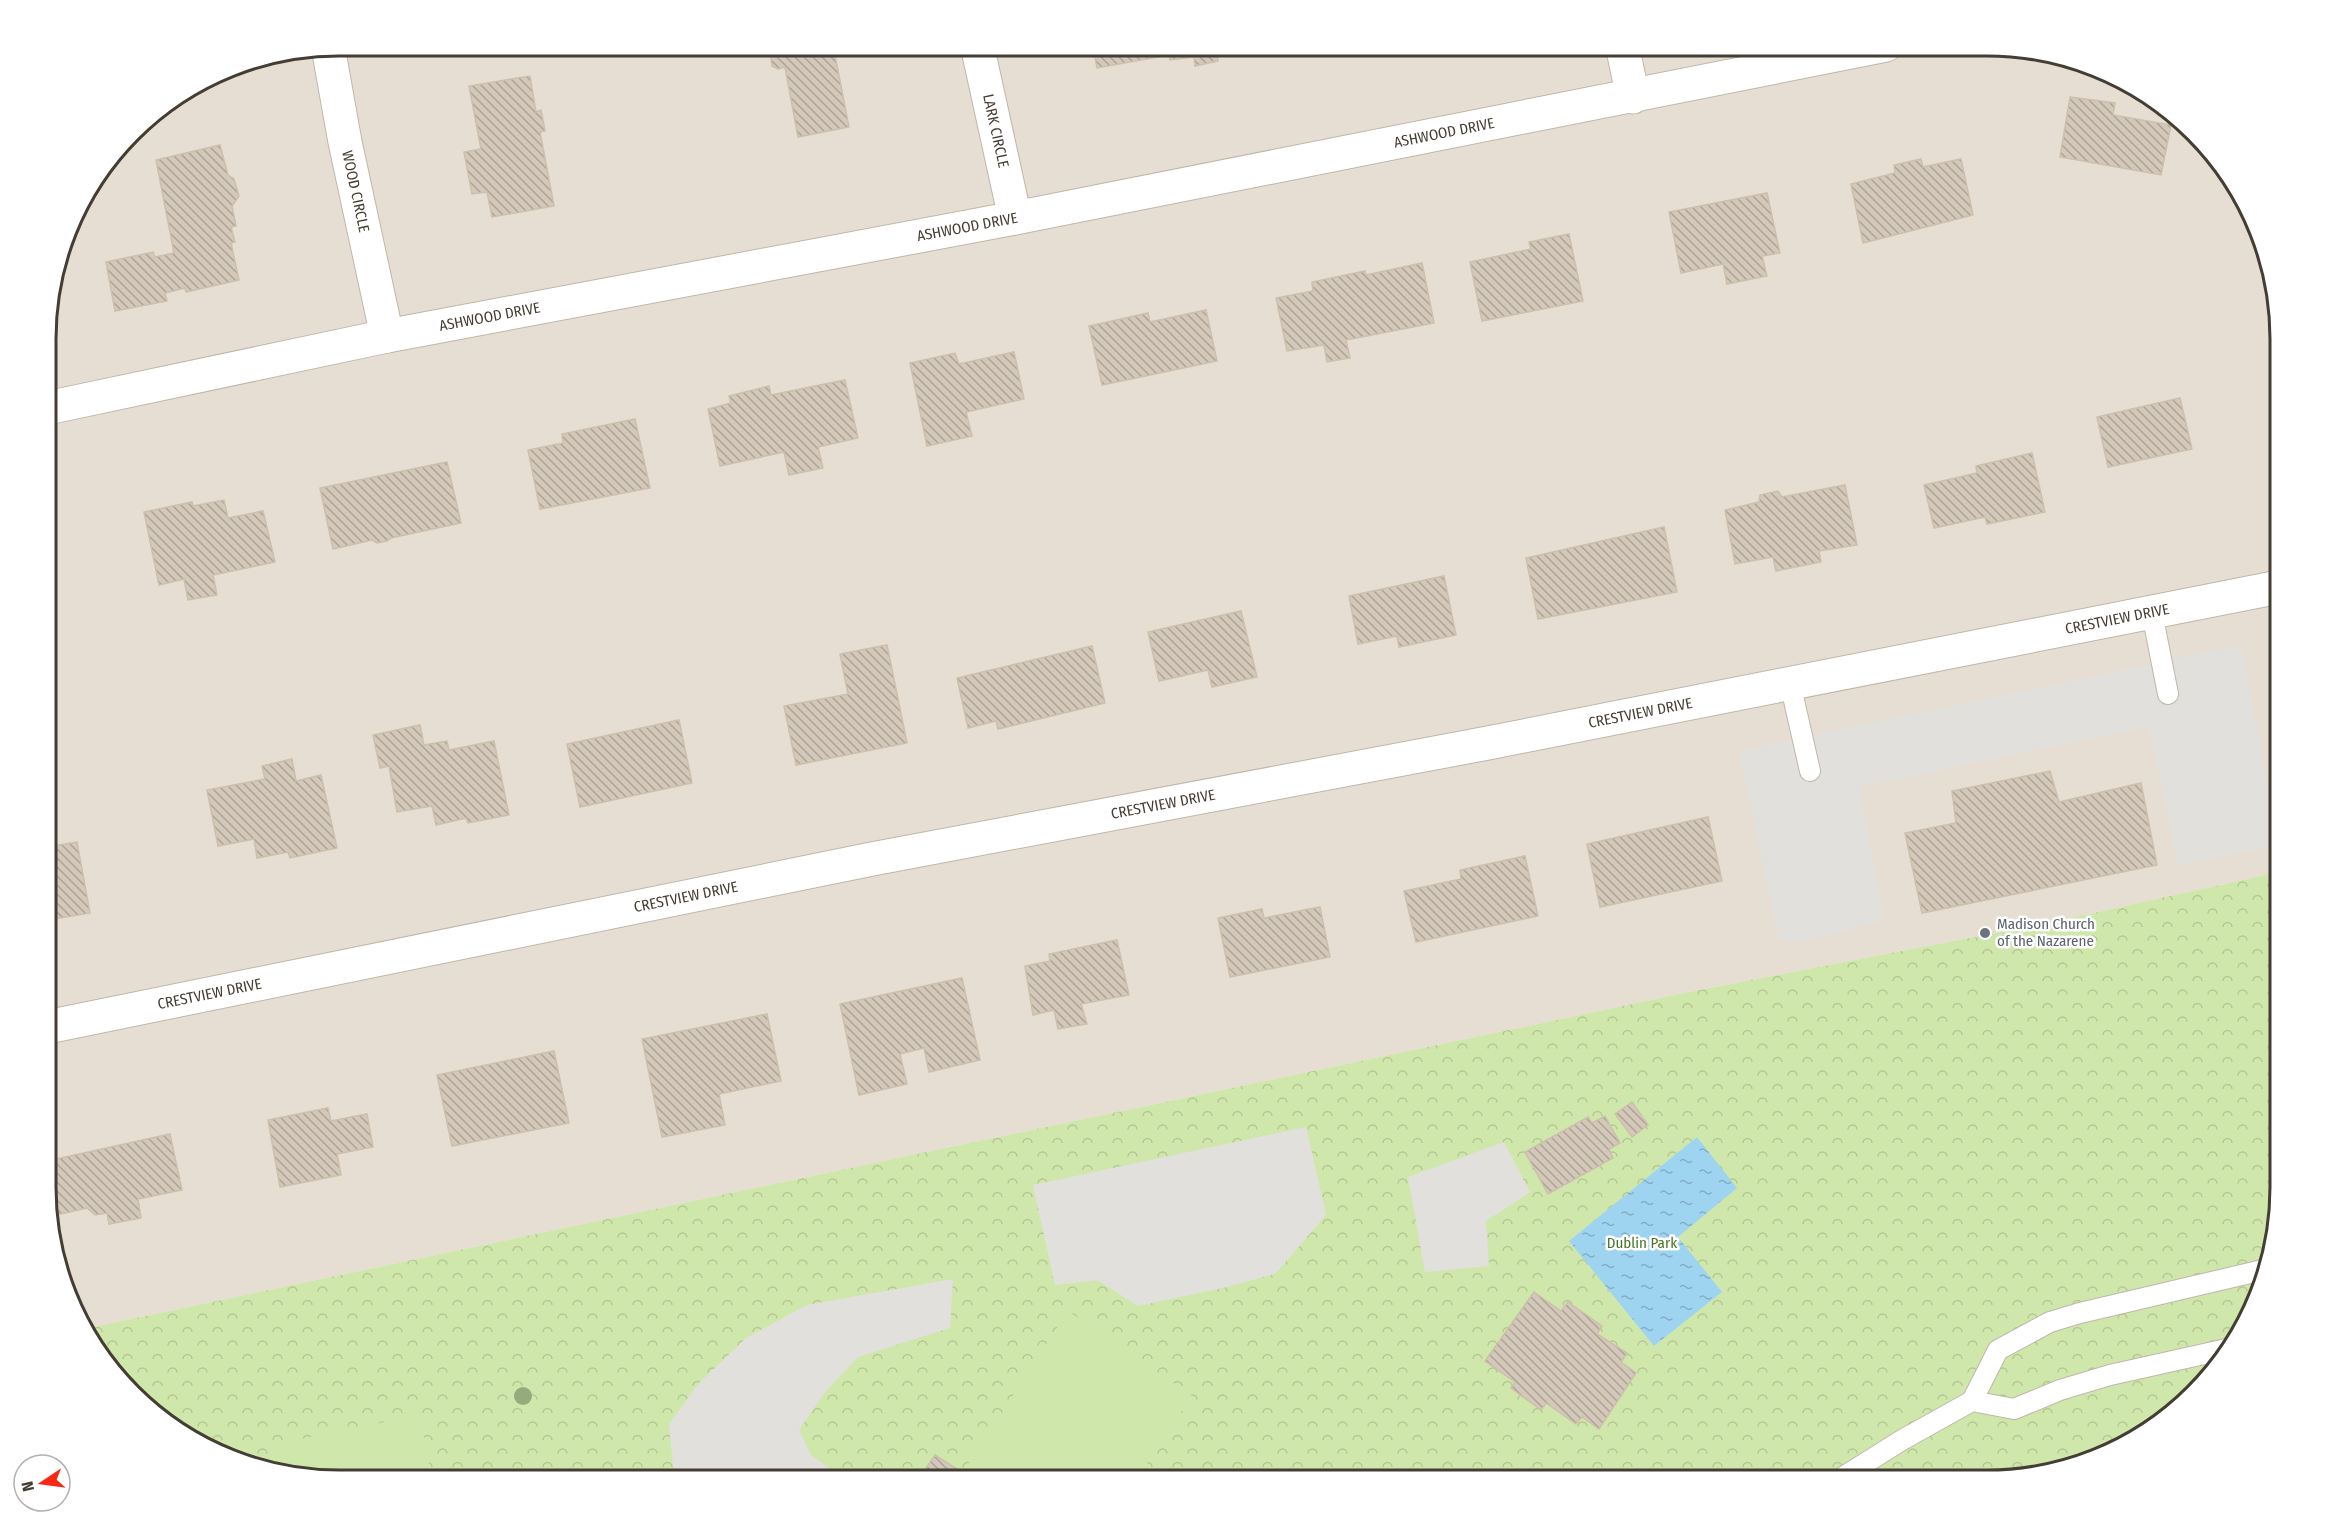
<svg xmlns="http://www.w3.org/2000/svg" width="2325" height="1525" font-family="'Fira Sans Condensed',sans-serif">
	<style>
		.residential { fill: #e6ded2 }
		.forest { fill: url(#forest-crowns) }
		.pitch { fill: #d0e7ac }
		.parking { fill: #e2e0dc }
		.water { fill: url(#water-ripples) }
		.building { fill: url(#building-back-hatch); stroke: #cebfad; stroke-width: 1.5 }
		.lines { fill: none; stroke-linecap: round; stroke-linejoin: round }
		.service-casing { stroke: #c0b7aa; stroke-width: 22 }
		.minor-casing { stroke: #c0b7aa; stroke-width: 35 }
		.service { stroke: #fff; stroke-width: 20 }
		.minor { stroke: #fff; stroke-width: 33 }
		.tree { fill: #96ab7d }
		.worship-dot { fill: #6b7280; stroke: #fff; stroke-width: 2 }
		.labels { text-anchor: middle; stroke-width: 5; stroke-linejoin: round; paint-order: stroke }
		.street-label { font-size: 15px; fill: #443d34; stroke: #fff }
		.worship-label { font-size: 15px; fill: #5b616d; stroke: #fff; text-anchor: start }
		.park-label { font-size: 15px; fill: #4a7528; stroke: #fff }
		.rim { fill: none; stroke: #443d34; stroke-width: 3 }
	</style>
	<defs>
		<pattern id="forest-crowns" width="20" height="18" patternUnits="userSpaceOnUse" patternTransform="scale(1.5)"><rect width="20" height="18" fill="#d0e7ac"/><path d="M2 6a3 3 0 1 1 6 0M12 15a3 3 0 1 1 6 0" fill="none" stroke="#b4c795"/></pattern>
		<pattern id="water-ripples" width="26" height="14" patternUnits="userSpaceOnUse" patternTransform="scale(1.5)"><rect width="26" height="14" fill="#9fd4f0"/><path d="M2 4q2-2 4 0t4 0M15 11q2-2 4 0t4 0" fill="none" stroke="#83adc3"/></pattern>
		<pattern id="building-back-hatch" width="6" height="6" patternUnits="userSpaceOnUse" patternTransform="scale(1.5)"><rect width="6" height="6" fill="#d3c8b9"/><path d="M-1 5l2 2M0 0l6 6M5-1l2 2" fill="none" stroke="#ada497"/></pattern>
	</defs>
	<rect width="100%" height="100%" fill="#f2ede4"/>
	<path class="residential" d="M338,45H1987L2081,60L2150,95L2207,145L2241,192L2270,262L2279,319V872L2052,922L1694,991L83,1329L47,1225V300L75,208L145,118L226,67Z"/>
	<path class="forest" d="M2279,872V1206L2265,1281L2230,1350L2180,1407L2133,1441L2063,1470L2006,1479L338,1480L244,1465L175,1430L84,1334L83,1329L1694,991L2052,922Z"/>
	<path class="pitch" d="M1068,1311L1192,1396L1136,1480H988L967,1466Z
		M420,1415L432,1479L338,1480L287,1472L281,1443Z"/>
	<path class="parking" d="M2241,645L2278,846L2178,865L2149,727L1859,787L1884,920L1801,942L1779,940L1739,751Z
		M1306,1127L1326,1215L1275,1274L1223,1288L1138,1306L1097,1280L1055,1285L1033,1185Z
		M1504,1142L1530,1192L1486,1221L1489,1266L1425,1272L1408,1177Z
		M953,1279L950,1328L858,1357L826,1391L799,1430L811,1455L845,1480H677L673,1466L669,1424L698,1384L746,1338L807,1305Z"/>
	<path class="water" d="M1697,1137L1737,1188L1678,1237L1722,1292L1654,1346L1569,1241Z"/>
	<path class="building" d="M772,45H833L849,127L798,137L785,67L778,69L772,66L770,52L773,49Z
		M1093,45H1235L1236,49L1217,52L1218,61L1195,66L1194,57L1170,60L1169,55L1097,68Z
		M530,76L536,112L541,110L545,131L540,132L554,206L492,217L487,192L472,194L464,152L481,149L469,86Z
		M2070,97L2115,103L2113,115L2171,125L2161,175L2060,157Z
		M220,145L228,175L234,179L239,196L232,206L236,226L231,227L235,242L231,243L239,280L186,292L185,288L165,293L167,301L115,311L106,262L153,252L155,257L174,253L156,160Z
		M1921,159L1923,167L1961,159L1973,215L1863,243L1851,184L1895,173L1894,165Z
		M1767,193L1780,253L1762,256L1767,276L1727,284L1723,264L1681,273L1669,212Z
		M1569,234L1583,301L1482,321L1470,262L1531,249L1529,242Z
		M1422,263L1434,323L1346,340L1350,358L1327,362L1324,345L1287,351L1276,298L1313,291L1312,282L1365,271L1366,275Z
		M1206,310L1217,361L1102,385L1089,326L1148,313L1150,322Z
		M1014,352L1024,399L966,412L972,436L927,446L910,363L955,353L959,364Z
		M845,380L858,438L818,447L823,468L789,475L784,452L720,466L708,409L731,403L729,396L769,386L771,395Z
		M2180,398L2192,449L2108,467L2097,417Z
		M635,419L650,488L540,509L528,450L563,443L562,434Z
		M2032,453L2045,512L1987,524L1985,517L1934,528L1924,485L1977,473L1976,466Z
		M447,462L461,523L391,538L387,541L377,543L372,540L333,549L320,488Z
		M1845,485L1857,545L1819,551L1821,562L1776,571L1773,557L1735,564L1725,510L1759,502L1760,495L1778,491L1782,497Z
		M224,500L228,518L263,511L275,562L213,575L217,595L188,600L184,579L159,585L144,512L192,502L193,506Z
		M1664,527L1677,592L1538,619L1526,558Z
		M1444,576L1456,635L1399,647L1397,636L1358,644L1349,596Z
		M1241,611L1257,677L1212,687L1208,670L1159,681L1148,632Z
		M887,645L907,743L796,765L784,706L848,694L840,654Z
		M1092,646L1105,703L998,729L996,721L968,728L957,678Z
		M679,720L692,783L580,807L567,744Z
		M420,725L424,745L447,741L449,750L494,741L509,815L468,823L466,818L436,825L432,806L397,812L389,766L380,768L373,735Z
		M292,759L296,781L321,775L337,848L290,858L288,852L257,858L254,839L218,846L207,790L265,779L262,766Z
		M2050,771L2059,802L2141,783L2157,865L1922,913L1905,833L1956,823L1952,791Z
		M1708,817L1722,881L1600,907L1587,844Z
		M77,842L90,913L55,919L53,911L47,912V847Z
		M1525,856L1538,916L1416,942L1404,891L1461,879L1460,870Z
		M1320,907L1330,957L1230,977L1218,918L1262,909L1264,918Z
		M1117,940L1129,995L1081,1004L1087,1024L1058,1029L1054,1010L1033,1015L1025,966L1050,961L1049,954Z
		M962,978L980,1060L929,1072L924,1048L900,1054L907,1084L859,1095L840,1004Z
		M767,1014L781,1081L719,1094L725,1125L662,1137L642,1039Z
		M554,1051L569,1123L452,1146L437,1075Z
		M1632,1102L1648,1125L1632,1137L1615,1114Z
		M328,1108L331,1121L367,1114L373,1147L337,1154L341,1175L280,1187L268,1120Z
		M1605,1116L1620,1143L1609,1149L1613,1158L1548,1194L1525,1152L1588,1117L1592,1123Z
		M170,1134L182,1190L138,1199L141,1218L109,1224L107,1213L95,1215L87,1208L47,1217V1161Z
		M1534,1292L1561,1311L1568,1302L1602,1326L1597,1334L1627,1353L1621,1362L1636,1373L1599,1429L1582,1417L1576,1424L1546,1403L1541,1410L1511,1388L1515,1382L1485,1361Z
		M935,1455L974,1480H918Z"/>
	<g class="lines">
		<defs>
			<path id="service" d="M2152,613L2168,694
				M1790,683L1810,771
				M1972,1401L2014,1409L2060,1390L2110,1375L2231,1348
				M1840,1479L1902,1440L1972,1401L1998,1350L2050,1322L2080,1313L2267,1269"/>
			<g id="minor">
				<path id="s1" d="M977,45L1015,218"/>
				<path d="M1622,45L1633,97"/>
				<path id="s2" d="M328,47L345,142L387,336"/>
				<path id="s3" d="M47,408L387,336L1015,218L1886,45"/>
				<path id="s4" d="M47,1027L872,859L1488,743L2279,587"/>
			</g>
		</defs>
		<use href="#service" class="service-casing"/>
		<use href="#minor" class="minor-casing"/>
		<use href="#service" class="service"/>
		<use href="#minor" class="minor"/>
	</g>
	<circle class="tree" cx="523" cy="1396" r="9"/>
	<circle class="worship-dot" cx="1985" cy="933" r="6"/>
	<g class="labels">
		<g class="street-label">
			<text dy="5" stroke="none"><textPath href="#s1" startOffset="88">LARK CIRCLE</textPath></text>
			<text dy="5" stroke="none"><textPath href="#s3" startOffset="1424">ASHWOOD DRIVE</textPath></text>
			<text dy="5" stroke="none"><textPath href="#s2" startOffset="147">WOOD CIRCLE</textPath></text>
			<text dy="5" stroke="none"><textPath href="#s3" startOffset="938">ASHWOOD DRIVE</textPath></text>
			<text dy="5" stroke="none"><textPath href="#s3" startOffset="452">ASHWOOD DRIVE</textPath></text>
			<text dy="5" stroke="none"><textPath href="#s4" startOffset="2110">CRESTVIEW DRIVE</textPath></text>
			<text dy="5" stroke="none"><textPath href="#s4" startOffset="1624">CRESTVIEW DRIVE</textPath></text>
			<text dy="5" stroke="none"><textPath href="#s4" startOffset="1138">CRESTVIEW DRIVE</textPath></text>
			<text dy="5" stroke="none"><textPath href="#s4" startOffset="652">CRESTVIEW DRIVE</textPath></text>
			<text dy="5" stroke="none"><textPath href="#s4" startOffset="166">CRESTVIEW DRIVE</textPath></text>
		</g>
		<g class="worship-label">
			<text x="1997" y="929">Madison Church<tspan x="1997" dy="17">of the Nazarene</tspan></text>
		</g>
		<g class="park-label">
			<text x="1642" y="1248">Dublin Park</text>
		</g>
	</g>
	<path d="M0 0H2325V1525H0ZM339 56H1987A283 283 0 0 1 2270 339V1187A283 283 0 0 1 1987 1470H339A283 283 0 0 1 56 1187V339A283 283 0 0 1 339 56Z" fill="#fff" fill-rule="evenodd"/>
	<path class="rim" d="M339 56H1987A283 283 0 0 1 2270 339V1187A283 283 0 0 1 1987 1470H339A283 283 0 0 1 56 1187V339A283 283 0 0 1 339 56Z"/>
	<g transform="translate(42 1483) rotate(257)"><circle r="28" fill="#ffffff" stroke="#b4b1ae" stroke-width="1.5"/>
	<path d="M0-4.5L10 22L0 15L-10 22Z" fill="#f92813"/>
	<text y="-9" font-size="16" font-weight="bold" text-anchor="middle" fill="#443d34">N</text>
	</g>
</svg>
